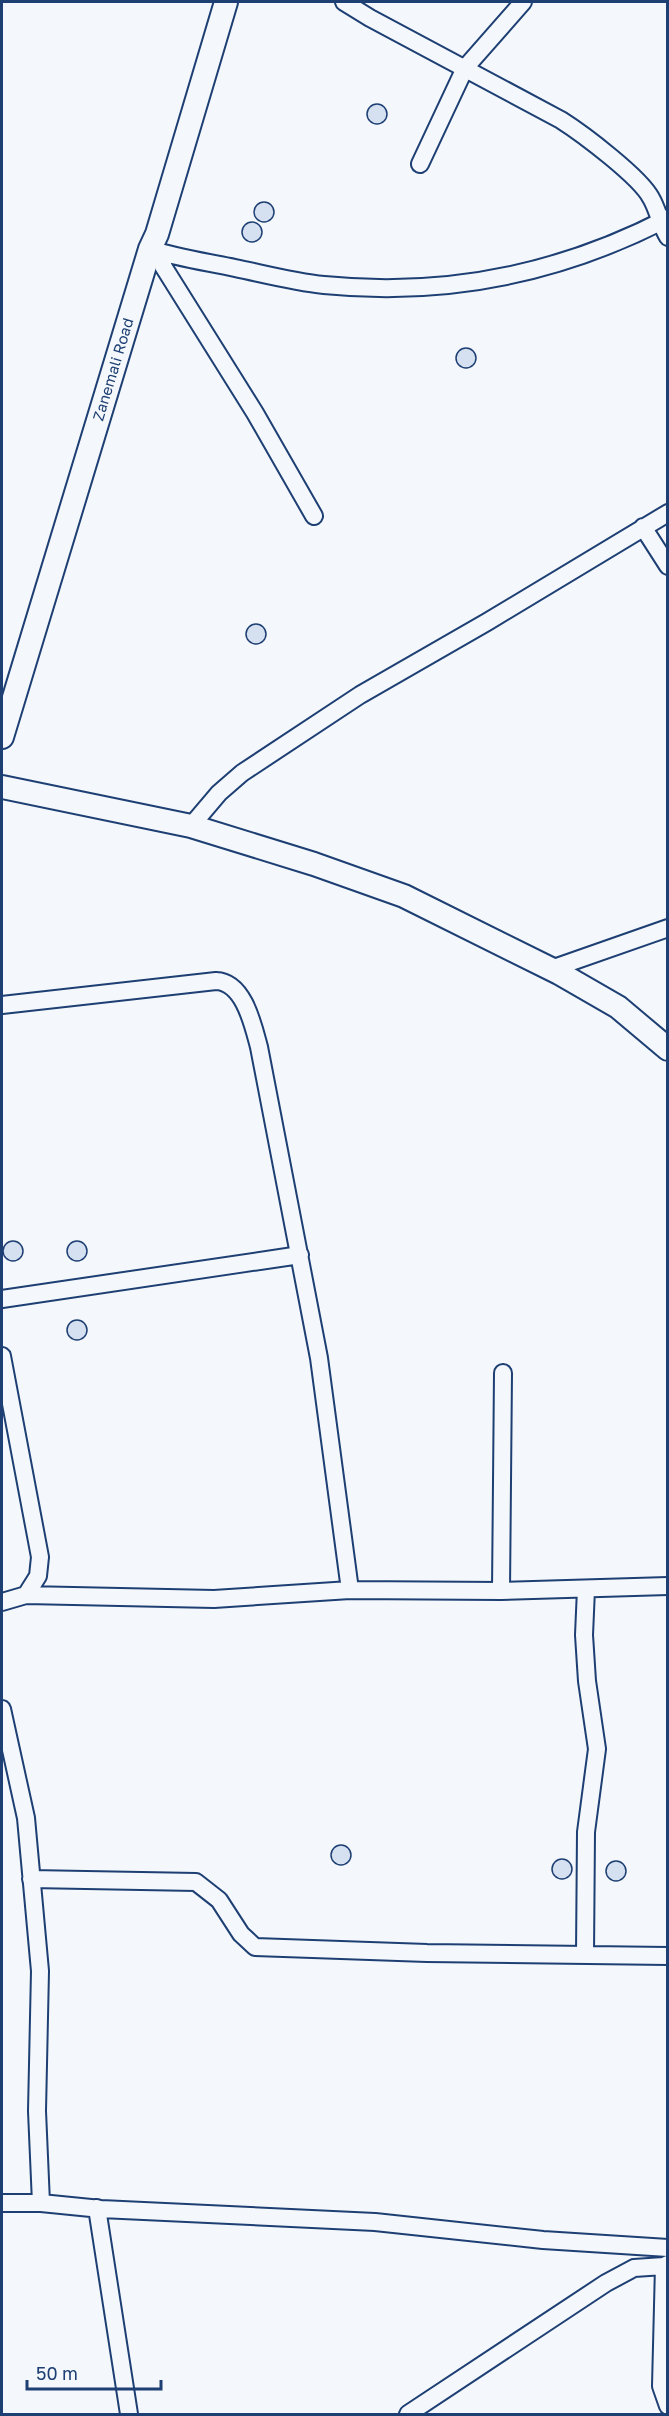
<svg xmlns="http://www.w3.org/2000/svg" width="669" height="2416" font-family="'Golos Text',sans-serif">
	<style>
		.building { fill: #d5e0f0; stroke: #1d3f73; stroke-width: 1.5 }
		.lines { fill: none; stroke-linecap: round; stroke-linejoin: round }
		.street-casing { stroke: #1d3f73; stroke-width: 20 }
		.secondary-casing { stroke: #1d3f73; stroke-width: 26 }
		.street { stroke: #f4f7fb; stroke-width: 16 }
		.secondary { stroke: #f4f7fb; stroke-width: 22 }
		.labels { text-anchor: middle; stroke-width: 4.5; stroke-linejoin: round; paint-order: stroke }
		.street-label { font-size: 15px; fill: #1d3f73; stroke: #f4f7fb }
	</style>
	<rect width="100%" height="100%" fill="#f4f7fb"/>
	<path class="building" d="M367 114a10 10 0 1 1 20 0a10 10 0 1 1-20 0Z
		M254 212a10 10 0 1 1 20 0a10 10 0 1 1-20 0Z
		M242 232a10 10 0 1 1 20 0a10 10 0 1 1-20 0Z
		M456 358a10 10 0 1 1 20 0a10 10 0 1 1-20 0Z
		M246 634a10 10 0 1 1 20 0a10 10 0 1 1-20 0Z
		M67 1251a10 10 0 1 1 20 0a10 10 0 1 1-20 0Z
		M3 1251a10 10 0 1 1 20 0a10 10 0 1 1-20 0Z
		M67 1330a10 10 0 1 1 20 0a10 10 0 1 1-20 0Z
		M331 1855a10 10 0 1 1 20 0a10 10 0 1 1-20 0Z
		M552 1869a10 10 0 1 1 20 0a10 10 0 1 1-20 0Z
		M606 1871a10 10 0 1 1 20 0a10 10 0 1 1-20 0Z"/>
	<g class="lines">
		<defs>
			<path id="street" d="M344,2L370,18L561,120C583,134 640,177 651,198C658,210 660,224 668,237
				M420,164L465,68L523,2
				M150,249C178,258 207,262 235,268C264,274 294,282 324,285C444,297 560,274 668,218
				M163,253V266L255,413L314,516
				M643,527L668,566
				M191,826L219,793L242,773L360,695L487,622L668,513
				M551,969L668,928
				M2,1005L216,981C244,982 253,1025 259,1047L319,1358L350,1590
				M2,1299L300,1255
				M2,1356L40,1557L38,1576L26,1595
				M501,1591L503,1373
				M2,1602L26,1595L214,1599L350,1590L501,1591L668,1586
				M2,1709L26,1818L40,1971L37,2111L41,2203
				M31,1879L196,1882L219,1900L241,1934L255,1947L427,1953L668,1956
				M585,1954L586,1832L597,1749L587,1681L584,1635L586,1589
				M2,2203H41L101,2209L375,2222L543,2240L668,2248
				M97,2208L129,2414
				M664,2266L661,2386L668,2406
				M408,2414L606,2283L634,2268L664,2266L668,2264"/>
			<g id="secondary">
				<path id="s1" d="M2,737L150,249L157,234L226,2"/>
				<path d="M2,787L191,826L314,864L404,896L559,973L618,1007L668,1049"/>
			</g>
		</defs>
		<use href="#street" class="street-casing"/>
		<use href="#secondary" class="secondary-casing"/>
		<use href="#street" class="street"/>
		<use href="#secondary" class="secondary"/>
	</g>
	<g class="labels">
		<g class="street-label">
			<text dy="5" stroke="none"><textPath href="#s1" startOffset="384">Zanemali Road</textPath></text>
		</g>
	</g>
	<rect width="669" height="2416" fill="none" stroke="#1d3f73" stroke-width="6"/>
	<path d="M27 2380v9h134v-9" fill="none" stroke="#1d3f73" stroke-width="3"/>
	<text x="36" y="2380" font-size="18" fill="#1d3f73" stroke="#f4f7fb" stroke-width="4.5" paint-order="stroke">50 m</text>
</svg>
